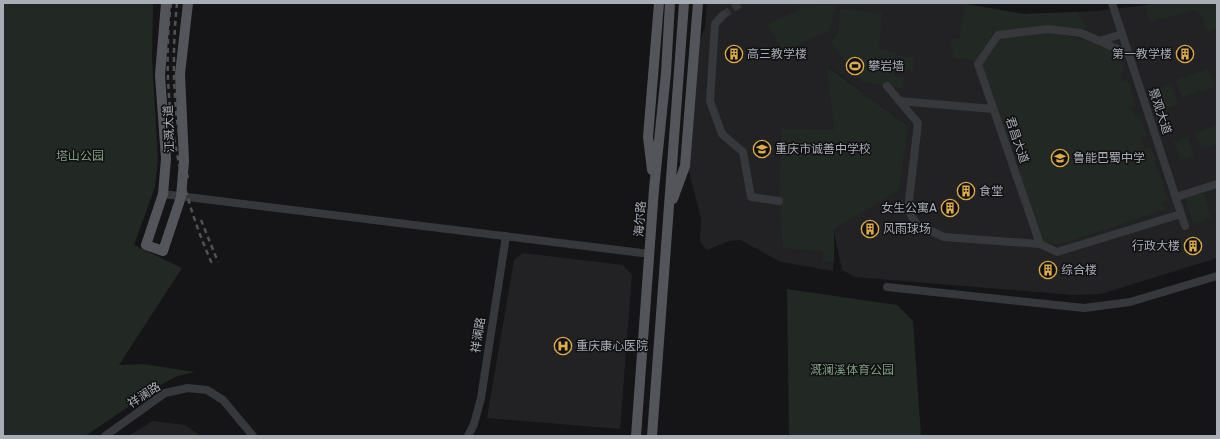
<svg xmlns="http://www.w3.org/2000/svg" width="1220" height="439" font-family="'Golos Text','Noto Sans SC',sans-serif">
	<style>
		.built { fill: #222224; fill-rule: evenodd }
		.green { fill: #222823 }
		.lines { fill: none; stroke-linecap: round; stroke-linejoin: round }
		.minor-tunnel { stroke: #333337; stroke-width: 8; stroke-dasharray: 8 4; stroke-linecap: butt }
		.minor { stroke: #37383c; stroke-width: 8 }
		.major { stroke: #53555a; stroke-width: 10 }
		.rail { stroke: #505256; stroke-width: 2.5; stroke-dasharray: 5 4; stroke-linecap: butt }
		.labels { text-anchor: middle; stroke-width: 3; stroke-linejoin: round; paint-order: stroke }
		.poi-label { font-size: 12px; fill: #a9adb6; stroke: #101012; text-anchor: start }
		.street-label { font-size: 12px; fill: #a9adb6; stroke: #101012 }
		.park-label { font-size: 12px; fill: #829e84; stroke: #101012 }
	</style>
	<rect width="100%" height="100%" fill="#151517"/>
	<path class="built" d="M707,3H961L1024,14L1098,11L1162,3H1217V258L1101,294L1074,295L855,277L842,270L834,232L833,271L781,262L740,240L729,241L707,250L700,242L701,218L688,168L698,46L705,27ZM828,66L908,126L835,130Z
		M523,253L623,265L632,275L620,429L487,418L514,260Z
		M153,421L185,425L201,436H128Z"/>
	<path class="green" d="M3,3H153L152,58L158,160L155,187L134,245L182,268L119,365L143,364L195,372L178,376L164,383L85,436H3Z
		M1162,3H1217V28L1207,32L1201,14L1194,10L1150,22L1145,5Z
		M801,4L836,5L829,31L783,51L767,24L797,11Z
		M965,4L1024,14L1077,12L1088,29L1047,26L994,32L976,60L954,59L950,39H960L961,22Z
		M840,9L882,13L879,50L895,52L896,55L914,58L913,71L894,69V76L904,77L903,89L862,81L830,42L838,34Z
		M1048,31L1087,41L1118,53L1125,72L1120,74L1122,82L1128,80L1136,106L1131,107L1134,116L1139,115L1147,136L1141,138L1144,148L1151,147L1168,201L1162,202L1165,210L1057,245L1043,242L1018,166L1029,163L1019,134L1008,137L982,64L1000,40L1011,37Z
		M827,66L908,126L899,190L834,229V261H823L822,251L783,248L779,194L782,129L834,130Z
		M1208,69L1215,87L1182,97L1176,80Z
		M1171,84L1178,104L1164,109L1157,88Z
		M1217,125V144L1201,149L1195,133Z
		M1188,137L1194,156L1180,160L1174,141Z
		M1204,193L1211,218L1193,224L1185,198Z
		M787,289L897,305L913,321L921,436H789Z"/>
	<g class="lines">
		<path class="minor-tunnel" d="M723,15L741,3"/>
		<path class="minor" d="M1112,3L1185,226
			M723,15L715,24L710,101L722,134L743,152L751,197L779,201
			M1099,41L1122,34
			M1129,54L1081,33L1048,29L998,35L978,64L1040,244L1057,252L1181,214
			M887,86L918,123L908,209L916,224L944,237L1040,244
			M899,101L993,109
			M163,194L650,254
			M1176,197L1217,184
			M887,287L1084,308L1130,302L1217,276
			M105,436L165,393L188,388L207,390L223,400L253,436
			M468,436L474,424L481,398L506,236"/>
		<path class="major" d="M166,3L160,75L166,159L163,194L146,245L163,251L181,197L184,161L180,74L188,3
			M652,170L648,137L659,3
			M673,199L685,166L698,3
			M636,436L654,189L666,73L670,3
			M652,436L684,3"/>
		<path class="rail" d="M171,3C160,92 176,184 213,266
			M177,3C171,61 173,121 188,178
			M201,220L218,262"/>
	</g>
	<defs>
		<symbol id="building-ring" viewBox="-11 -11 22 22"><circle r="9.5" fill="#101012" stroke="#ddab47" stroke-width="1.5"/><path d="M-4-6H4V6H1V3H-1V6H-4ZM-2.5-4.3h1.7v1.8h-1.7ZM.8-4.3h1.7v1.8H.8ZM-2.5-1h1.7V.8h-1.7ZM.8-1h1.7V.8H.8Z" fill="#ddab47"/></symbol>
		<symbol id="stadium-ring" viewBox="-11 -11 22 22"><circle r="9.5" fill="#101012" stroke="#ddab47" stroke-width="1.5"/><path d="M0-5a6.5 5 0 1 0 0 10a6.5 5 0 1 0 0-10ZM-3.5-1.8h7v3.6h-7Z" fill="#ddab47"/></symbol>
		<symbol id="school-ring" viewBox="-11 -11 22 22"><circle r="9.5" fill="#101012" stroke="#ddab47" stroke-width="1.5"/><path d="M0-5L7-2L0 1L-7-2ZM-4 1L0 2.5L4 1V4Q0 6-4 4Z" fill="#ddab47"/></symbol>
		<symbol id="hospital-ring" viewBox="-11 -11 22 22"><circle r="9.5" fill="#101012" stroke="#ddab47" stroke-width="1.5"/><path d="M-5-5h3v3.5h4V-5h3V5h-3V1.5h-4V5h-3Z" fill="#ddab47"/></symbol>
	</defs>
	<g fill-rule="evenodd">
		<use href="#building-ring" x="724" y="44" width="20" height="20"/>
		<use href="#building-ring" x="1175" y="44" width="20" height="20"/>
		<use href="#stadium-ring" x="845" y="56" width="20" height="20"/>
		<use href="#school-ring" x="752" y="139" width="20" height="20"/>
		<use href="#school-ring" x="1050" y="148" width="20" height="20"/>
		<use href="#building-ring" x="956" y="181" width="20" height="20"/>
		<use href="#building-ring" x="940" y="198" width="20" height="20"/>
		<use href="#building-ring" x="860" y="219" width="20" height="20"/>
		<use href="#building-ring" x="1183" y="236" width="20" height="20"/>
		<use href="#building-ring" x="1038" y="260" width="20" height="20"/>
		<use href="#hospital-ring" x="553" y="336" width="20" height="20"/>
	</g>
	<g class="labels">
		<g class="poi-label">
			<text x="747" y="58">高三教学楼</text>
			<text x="1172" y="58" text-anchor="end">第一教学楼</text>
			<text x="868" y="70">攀岩墙</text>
			<text x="775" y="153">重庆市诚善中学校</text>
			<text x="1073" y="162">鲁能巴蜀中学</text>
			<text x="979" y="195">食堂</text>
			<text x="937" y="212" text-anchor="end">女生公寓A</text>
			<text x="883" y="233">风雨球场</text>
			<text x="1180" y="250" text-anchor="end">行政大楼</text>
			<text x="1061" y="274">综合楼</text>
			<text x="576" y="350">重庆康心医院</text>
		</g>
		<g class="street-label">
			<text transform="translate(1160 111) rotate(72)" y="4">景观大道</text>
			<text transform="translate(169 129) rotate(-92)" y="4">江溉大道</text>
			<text transform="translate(1017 140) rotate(71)" y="4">君昌大道</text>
			<text transform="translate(640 219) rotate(-86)" y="4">海尔路</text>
			<text transform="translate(478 335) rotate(-81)" y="4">祥澜路</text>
			<text transform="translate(144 395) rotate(-33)" y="4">祥澜路</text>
		</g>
		<g class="park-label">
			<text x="80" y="160">塔山公园</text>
			<text x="852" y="374">溉澜溪体育公园</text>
		</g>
	</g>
	<rect width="1220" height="439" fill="none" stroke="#a9adb6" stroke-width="8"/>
</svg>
